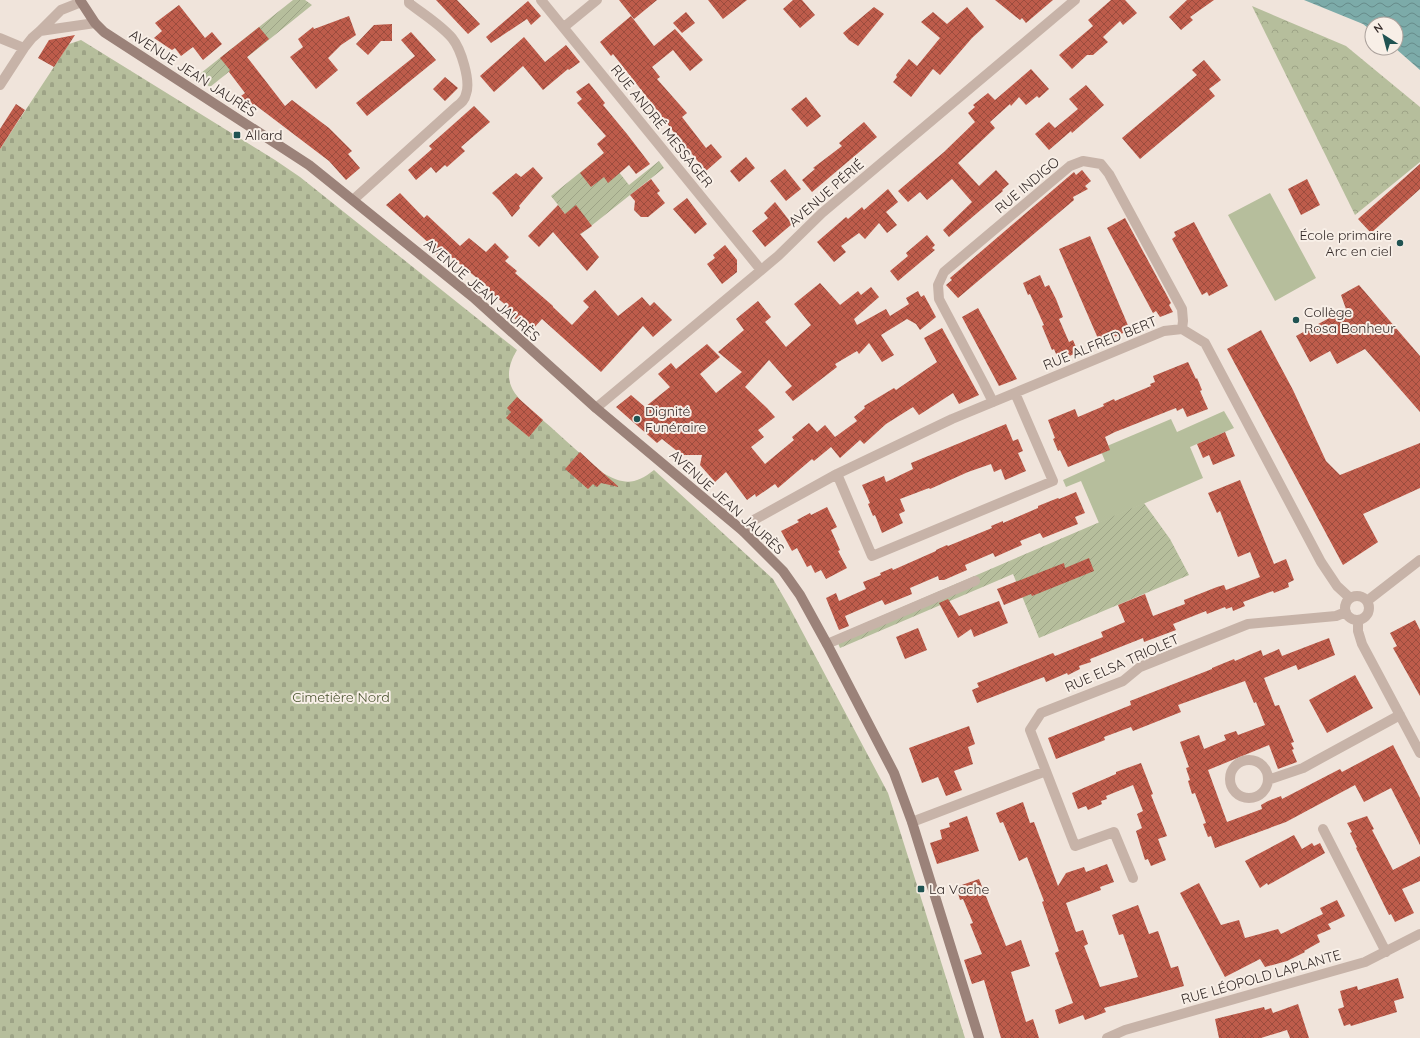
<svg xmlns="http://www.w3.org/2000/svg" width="1420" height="1038" font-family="Quicksand,sans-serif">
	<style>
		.grass { fill: #b6be9c }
		.cemetery { fill: url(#cemetery-stones) }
		.park { fill: url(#park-crowns) }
		.garden { fill: url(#garden-furrows) }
		.water { fill: url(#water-waves) }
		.building { fill: url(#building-cross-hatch) }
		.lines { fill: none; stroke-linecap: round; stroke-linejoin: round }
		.street { stroke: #c7b3a8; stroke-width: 10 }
		.secondary { stroke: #9b8279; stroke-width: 10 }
		.poi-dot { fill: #205352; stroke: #f8efe7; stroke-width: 1.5 }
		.labels { text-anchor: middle; stroke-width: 4; stroke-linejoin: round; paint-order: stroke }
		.street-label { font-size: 14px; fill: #342a28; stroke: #f8efe7 }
		.poi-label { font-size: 14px; fill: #342a28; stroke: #f8efe7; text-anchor: start }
		.park-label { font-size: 14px; fill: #47512d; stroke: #f8efe7 }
	</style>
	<defs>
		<pattern id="cemetery-stones" width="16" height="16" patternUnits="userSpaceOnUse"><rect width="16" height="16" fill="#b6be9c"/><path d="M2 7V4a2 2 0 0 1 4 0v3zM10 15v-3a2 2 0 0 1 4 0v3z" fill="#9da386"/></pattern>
		<pattern id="park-crowns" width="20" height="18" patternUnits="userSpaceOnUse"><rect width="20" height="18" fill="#b6be9c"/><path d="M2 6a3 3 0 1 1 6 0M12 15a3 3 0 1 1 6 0" fill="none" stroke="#9da386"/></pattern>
		<pattern id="garden-furrows" width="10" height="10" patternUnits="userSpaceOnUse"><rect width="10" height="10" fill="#b6be9c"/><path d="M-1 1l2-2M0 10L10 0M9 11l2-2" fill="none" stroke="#9da386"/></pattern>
		<pattern id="water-waves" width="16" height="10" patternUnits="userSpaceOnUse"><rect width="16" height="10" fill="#7caba9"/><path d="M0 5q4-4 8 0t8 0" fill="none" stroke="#668b8a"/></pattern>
		<pattern id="building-cross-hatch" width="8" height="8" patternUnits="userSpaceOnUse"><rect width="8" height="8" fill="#be5c4b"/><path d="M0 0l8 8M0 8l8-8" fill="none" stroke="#9b4c3e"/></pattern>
	</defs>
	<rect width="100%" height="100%" fill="#f0e4db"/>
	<path class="grass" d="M1270,193L1316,278L1275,301L1228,215Z
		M1224,411L1234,428L1190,447L1203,478L1099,523L1081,481L1066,487L1063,480L1105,461L1100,449L1171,419L1177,432Z"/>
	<path class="cemetery" d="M81,40L275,160L300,177L517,350C511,360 507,371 510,383C515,401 541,417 554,430C570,445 587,459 603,473C624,485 635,485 654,470L773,579L787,603L888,793L965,1038H0V149L69,44Z"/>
	<path class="park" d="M1252,6L1346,46L1420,107V162L1355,215Z"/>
	<path class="garden" d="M293,0H305L312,5L210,87L196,77Z
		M604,153L629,185L659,161L664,168L581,234L551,196Z
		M1144,503L1170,539L1189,575L1039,638L1013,574L840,648L835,636Z"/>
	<path class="water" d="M1304,0H1420V70L1395,48H1396V24H1372V31L1363,24Z"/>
	<path class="building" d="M436,0H457L480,24L468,34Z
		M619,0H657L634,19Z
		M708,0H747L723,19Z
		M793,0H802L815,15L800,28L783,9Z
		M995,0H1053L1026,23L1022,18L1020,20Z
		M1111,0H1125L1137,13L1123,25L1120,21L1103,37L1108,42L1093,55H1087L1072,69L1059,55L1093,26L1088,20Z
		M1187,0H1214L1190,17L1193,20L1181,30L1169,17Z
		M528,1L541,16L531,25L527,19L491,43L486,37Z
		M179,5L205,38L212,32L222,44L203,60L193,47L181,56L175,48L172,50L154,38L162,31L155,23Z
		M874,7L884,14L858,46L849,40L843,33Z
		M967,7L984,27L972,38L940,75L933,69L911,97L893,82L897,77L896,75L909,59L917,66L940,38L921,22L933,12L947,24Z
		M686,12L695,23L682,33L673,23Z
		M349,16L356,35L341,45L328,58L338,70L316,89L290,57L303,47L298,39L313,27L314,29Z
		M631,16L654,46L675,29L703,60L690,71L673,50L652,67L660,77L657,79L687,113L682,117L706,148L711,144L722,157L706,171L692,154L689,156L677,141L679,139L650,101L613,54L611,56L600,42Z
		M392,24V41H381L368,55L356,44L374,25Z
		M259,27L269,39L247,57L285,106L292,100L329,128L352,151L348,154L360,168L346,180L329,161L254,104L251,106L241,96L245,93L229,72L230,70L220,58Z
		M411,32L436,60L367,116L356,103L415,56L401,40Z
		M75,35L54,67L38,58L49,40Z
		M524,37L545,62L566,45L580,62L569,70L568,69L543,90L523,66L494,92L480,76Z
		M1204,60L1221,80L1209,89L1215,96L1140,159L1122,138L1197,75L1192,70Z
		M1031,69L1049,89L1039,98L1037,96L1026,105L1019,97L1011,106L1010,104L990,122L995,128L958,163L979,186L996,170L1009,184L1002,190L1003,191L949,237L943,230L972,202L952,179L927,200L920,192L908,202L898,191L944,152L975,122L968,113L975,107L973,105L988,93L995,100Z
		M445,77L458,88L445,101L433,89Z
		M589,83L605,103L603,105L627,134L650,164L636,174L629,165L608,183L604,177L591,187L580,173L604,153L597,144L606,136L577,103L582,99L576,92Z
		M1086,85L1104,105L1072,133L1071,131L1049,150L1035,134L1049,122L1055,128L1078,109L1069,99Z
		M806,97L821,116L807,127L791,109Z
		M16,104L25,110L0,149V129Z
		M474,106L490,122L461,147L465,151L447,167L445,165L436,173L431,167L416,180L408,170L432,149L429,146Z
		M864,122L877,137L812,192L802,180L815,169L813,168L842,146L839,143Z
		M746,157L755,168L739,182L730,171Z
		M1420,164V189L1371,233L1358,219Z
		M533,167L543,178L519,206L520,208L512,217L500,201L492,193L516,173L521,177Z
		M785,169L801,189L786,201L770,181Z
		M1082,170L1091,181L1085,186L1088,189L1073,197L1074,200L958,298L946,285L952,280L950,278L1074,172L1076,175Z
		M651,179L660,191L657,193L665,203L648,217H641L634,210L635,201L630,195Z
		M1307,179L1320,205L1301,215L1288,189Z
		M888,189L898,202L886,212L897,225L887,233L879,223L865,239L859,233L841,246L846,252L834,262L817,242L846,217L848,219L862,207L864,210Z
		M400,193L424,218L427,215L460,246L469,238L486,252L495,243L509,257L505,261L517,271L515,273L553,306V307L572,325L589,307L583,301L595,290L618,316L642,297L650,306L654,302L672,320L653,337L643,326L601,372L542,319L530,332L505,310L508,307L487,289L488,287L450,256L437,255L427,247L430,244L386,205Z
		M687,198L707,224L695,234L673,209Z
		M775,202L792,224L765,247L752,231L768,218L764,213Z
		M558,205L565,214L576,205L592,226L580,234L599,257L587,271L553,232L539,247L528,236Z
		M1125,218L1171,303L1169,305L1173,312L1160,317L1156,311L1153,313L1107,228Z
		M1194,222L1228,286L1209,296L1207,292L1202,295L1172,239L1176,236L1174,232Z
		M927,235L935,245L932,248L935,250L898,281L890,271L908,256L906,253Z
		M1090,236L1130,330L1100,343L1059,249Z
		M725,245L737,260V272L722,284L707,264L715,258L713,255Z
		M1040,275L1045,287L1049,285L1056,299L1063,317L1059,319L1069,342L1073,340L1078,352L1059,361L1054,349L1052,350L1042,326L1044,325L1030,294L1028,295L1023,283Z
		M820,283L840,305L858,291L861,295L871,287L879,297L854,319L857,325L886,309L890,316L909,304L906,298L918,291L921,297L924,295L936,317L920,330L916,324L907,319L881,335L894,355L882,362L869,343L859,354L857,351L835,364L837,367L793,401L785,392L792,386L769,360L745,387L767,408L775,417L758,430L764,437L751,447L765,464L794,440L792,437L809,423L817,432L825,425L835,437L857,421L854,417L865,408L864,406L894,388L896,390L937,362L924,338L942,328L979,395L959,404L953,393L919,415L913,407L886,424L864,444L860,440L840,458L831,447L814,461L812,459L778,488L775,484L756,497L755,494L747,500L726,472L715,482L700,465L702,455H682L662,439L657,443L616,407L631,395L645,407L670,387L658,374L671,363L676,369L707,344L720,357L700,374L716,393L742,372L718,352L744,330L736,319L758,301L771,317L765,322L786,347L811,325L794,304Z
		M1359,285L1420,356V412L1365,349L1337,364L1330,351L1310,362L1296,336L1346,309L1341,295Z
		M978,308L1017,379L999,386L962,317Z
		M1261,330L1293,390L1326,461L1340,475L1420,443V488L1363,514L1378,542L1343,565L1227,349Z
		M1188,362L1196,379L1197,378L1202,390L1200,391L1208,409L1187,417L1183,408L1177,411L1176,408L1115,432L1105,437L1110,450L1068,467L1060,450L1058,451L1053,439L1055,438L1048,420L1075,409L1078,417L1104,406L1103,404L1114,399L1115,401L1151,386L1150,384L1155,382L1153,376Z
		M517,397L543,420L529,437L506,418L511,412L507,408Z
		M1006,424L1013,441L1018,439L1023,451L1018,453L1026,471L1005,480L1001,469L994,472L991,464L968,472L930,489L929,488L900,499L905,511L899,514L903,523L882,533L875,515L873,516L868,504L870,503L862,485L884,476L886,482L913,469L911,463Z
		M1225,432L1235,456L1213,465L1209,455L1203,458L1197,444Z
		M580,452L595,466L619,487L601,483L597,487L593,484L588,489L572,475L565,469Z
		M1240,480L1274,564L1286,559L1294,580L1288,583L1289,587L1274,593L1273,591L1243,602L1245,606L1233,611L1232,607L1226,609L1225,607L1207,614L1206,611L1173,624L1176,630L1144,642L1143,638L1090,659L1091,662L1079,666L1080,669L1068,675L1067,673L1046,682L1044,677L977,703L972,690L979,687L977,683L1053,653L1055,656L1103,637L1101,632L1125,622L1118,605L1145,594L1153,616L1185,604L1184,600L1217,587L1224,585L1226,590L1260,577L1250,552L1238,557L1220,511L1217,513L1208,493Z
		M1076,492L1085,513L1075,517L1078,524L1043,538L1040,533L1020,541L1022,545L995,557L993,553L965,565L967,570L944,580H939L938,576L910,588L912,594L885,605L882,600L845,616L849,626L839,630L826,598L836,593L839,601L866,589L863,582L881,575L880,573L892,568L893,570L936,551V550L947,545L948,546L992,528L991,526L1003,521V523L1038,508V506L1058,498L1059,499Z
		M827,507L837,527L831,530L840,550L838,551L847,568L826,579L821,570L815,573L811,565L807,567L797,548L792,551L781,531L799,522L797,520L810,513L811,515Z
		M1089,558L1094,571L1032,596L1031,594L1004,605L997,589L1064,563L1065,568Z
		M948,599L959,616L999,601L1008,623L974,637L971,629L958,638L939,603Z
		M1415,620L1420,630V696L1393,648L1397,646L1390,633Z
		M918,628L927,650L905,659L896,637Z
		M1329,638L1335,655L1298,670L1296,665L1264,678L1275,706L1279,705L1294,742L1291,743L1294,749L1292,750L1297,762L1278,769L1269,745L1208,770L1227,822L1262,809L1261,805L1268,801L1281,796L1282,799L1340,769L1342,772L1393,745L1420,798V845L1391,788L1364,802L1355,785L1286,822L1215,848L1211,836L1208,837L1203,824L1206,823L1195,793L1192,794L1188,781L1190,780L1186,768L1189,767L1180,742L1199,735L1204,749L1226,740L1224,735L1236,731L1238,735L1265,725L1256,702L1254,703L1245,681L1178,705L1181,712L1133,731L1131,727L1104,737L1105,740L1056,759L1048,738L1131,705L1130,701L1212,669V668L1234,659L1235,661L1261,650L1263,656L1279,649L1282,656Z
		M1355,675L1373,708L1327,733L1309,700Z
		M969,726L975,744L968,747L973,764L954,771L962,790L946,796L938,777L922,783L909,748Z
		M1141,763L1153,794L1151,795L1167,836L1158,839L1166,860L1151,866L1148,859L1145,860L1136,831L1142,828L1137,814L1143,811L1133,785L1106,796L1107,799L1101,801L1102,804L1088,810L1086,806L1078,809L1072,793L1116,774V772Z
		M1023,802L1030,823L1034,822L1058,886L1066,873L1084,867L1086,872L1107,864L1114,882L1100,887L1101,890L1066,903L1076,932L1083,930L1088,944L1084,946L1100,987L1138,977L1123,934L1119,935L1112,915L1138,905L1149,934L1158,931L1171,968L1178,966L1184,986L1104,1008L1106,1012L1085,1020L1083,1015L1059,1024L1055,1010L1073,1003L1055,953L1059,951L1042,902L1044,901L1027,857L1019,861L1003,822L1000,823L996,813Z
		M967,816L979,851L937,864L930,843L942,839L940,830L950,827L949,823Z
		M1367,816L1374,829L1372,830L1393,870L1420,856V881L1402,889L1414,913L1395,922L1391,914L1389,915L1359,854L1356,848L1357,847L1350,833L1352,832L1347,823Z
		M1294,835L1302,849L1312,843L1314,846L1320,843L1325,853L1268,885L1267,883L1260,888L1245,861Z
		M979,879L1006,946L1021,940L1030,966L1011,972L1026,1022L1033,1019L1039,1038H1001L984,980L972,984L964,960L982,954L970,924L973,923L963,899L960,900L956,887Z
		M1199,883L1221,925L1239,920L1245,938L1278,929L1281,934L1323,914L1320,908L1337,900L1345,916L1328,924L1331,929L1317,935L1320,942L1304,951L1305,952L1287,961L1265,967L1260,959L1225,977L1180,893Z
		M1398,978L1404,998L1394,1001L1397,1012L1351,1026L1350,1024L1344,1026L1338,1009L1344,1007L1340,991L1357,986L1358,990Z
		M1298,1004L1309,1038H1290L1287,1030L1261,1038H1219L1215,1019L1264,1007L1265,1010L1271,1008L1273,1013Z"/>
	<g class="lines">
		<path class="street" d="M541,0L761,270
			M564,27L597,0
			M40,31L95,23
			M0,38L24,48
			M0,85L24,48L32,38L40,31L61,10L81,2
			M353,200L457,106C461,103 465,100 466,94C471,81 461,49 452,38C441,25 423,14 409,3V0
			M993,402L984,384L939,299L938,285L944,272L1070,166L1083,161L1101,164L1109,174L1182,309L1183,321L1182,329
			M596,408L778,256L822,213L1075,0
			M837,474L872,556L1053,481L1015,393
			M743,531L752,521L837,474L952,419L1164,331L1182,329L1205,343L1321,562L1337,586L1350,598
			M1345 608a12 12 0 1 1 24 0a12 12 0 1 1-24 0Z
			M1367,601L1420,560
			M1358,620V631L1362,644L1420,753
			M827,644L975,581
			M1230 779a19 19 0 1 1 38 0a19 19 0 1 1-38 0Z
			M1268,780L1303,768L1400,715
			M912,822L1046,771
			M1323,829L1386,952
			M1133,878L1114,832L1075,846L1030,730L1041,713L1123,681L1140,667L1248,624L1336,616L1346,612
			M1107,1038L1125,1030L1365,962L1420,934"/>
		<path class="secondary" d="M80,0L95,23L104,32L309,165L473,297L596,408L743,531L783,571L800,595L827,644L894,773L912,822L979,1038"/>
	</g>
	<g class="poi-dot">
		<rect x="233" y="131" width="8" height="8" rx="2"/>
		<circle cx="1400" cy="243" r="4"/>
		<circle cx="1296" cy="320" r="4"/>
		<circle cx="637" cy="419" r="4"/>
		<rect x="917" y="885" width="8" height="8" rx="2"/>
	</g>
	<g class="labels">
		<g class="street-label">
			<text transform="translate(193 73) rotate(33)" y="5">AVENUE JEAN JAURÈS</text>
			<text transform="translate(662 126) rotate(51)" y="5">RUE ANDRÉ MESSAGER</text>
			<text transform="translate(1027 185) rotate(-40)" y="5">RUE INDIGO</text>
			<text transform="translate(826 193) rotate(-41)" y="5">AVENUE PÉRIÉ</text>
			<text transform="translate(482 290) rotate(41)" y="5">AVENUE JEAN JAURÈS</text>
			<text transform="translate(1100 343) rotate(-22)" y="5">RUE ALFRED BERT</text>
			<text transform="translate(727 502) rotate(42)" y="5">AVENUE JEAN JAURÈS</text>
			<text transform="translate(1122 663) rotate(-24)" y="5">RUE ELSA TRIOLET</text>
			<text transform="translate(1261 977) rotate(-16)" y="5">RUE LÉOPOLD LAPLANTE</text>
		</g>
		<g class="poi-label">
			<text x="245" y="140">Allard</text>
			<text x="1392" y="240" text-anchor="end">École primaire<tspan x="1392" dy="16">Arc en ciel</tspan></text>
			<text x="1304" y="317">Collège<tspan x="1304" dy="16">Rosa Bonheur</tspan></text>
			<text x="645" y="416">Dignité<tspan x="645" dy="16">Funéraire</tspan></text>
			<text x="929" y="894">La Vache</text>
		</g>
		<g class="park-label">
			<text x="341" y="702">Cimetière Nord</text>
		</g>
	</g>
	<g transform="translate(1384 36) rotate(324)"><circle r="19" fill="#f8efe7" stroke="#aaa09b"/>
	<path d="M0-3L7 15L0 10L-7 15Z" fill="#205352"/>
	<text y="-6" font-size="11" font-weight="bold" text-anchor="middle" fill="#342a28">N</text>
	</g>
</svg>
